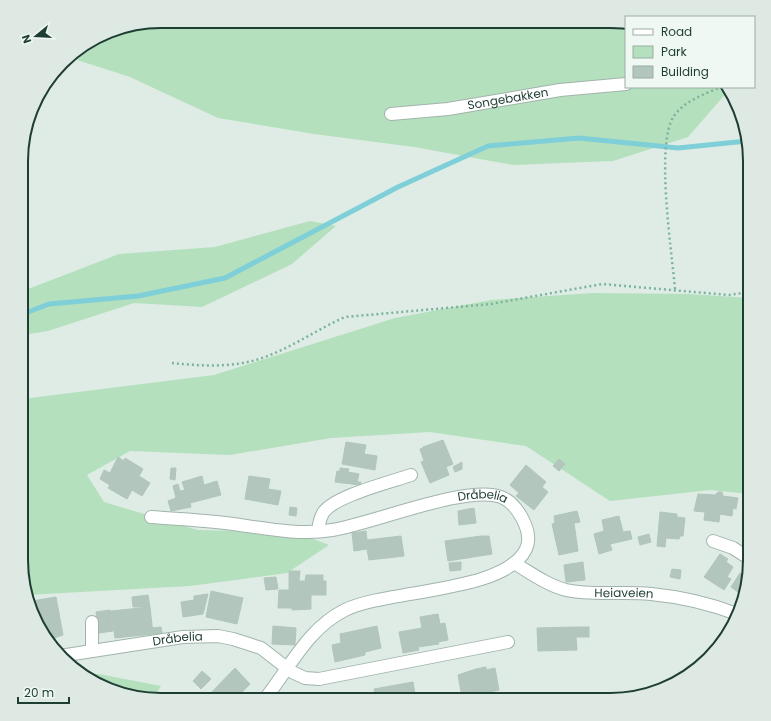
<svg xmlns="http://www.w3.org/2000/svg" width="771" height="721" font-family="Poppins,sans-serif">
	<style>
		.green { fill: #b4e0bd }
		.lines { fill: none; stroke-linecap: round; stroke-linejoin: round }
		.stream { stroke: #7fcfd8; stroke-width: 5 }
		.building { fill: #b3c6bd; stroke: #b0c6bb }
		.street-casing { stroke: #a1b4ac; stroke-width: 14 }
		.path { stroke: #7bb39e; stroke-width: 2.5; stroke-dasharray: 2 3; stroke-linecap: butt }
		.street { stroke: #fff; stroke-width: 12 }
		.labels { text-anchor: middle; stroke-width: 3; stroke-linejoin: round; paint-order: stroke }
		.street-label { font-size: 12px; fill: #1e3d33; stroke: #eff8f3 }
		.rim { fill: none; stroke: #1e3d33; stroke-width: 2 }
	</style>
	<rect width="100%" height="100%" fill="#deece5"/>
	<path class="green" d="M161,21H619L626,23V87H727L729,90L688,137L613,161L513,165L414,147L314,134L218,118L130,77L68,57L116,29Z
		M310,221L336,226L292,264L202,307L134,303L48,331L23,335V291L119,254L215,247Z
		M593,293L689,294L750,298V494L710,490L610,501L526,446L430,432L331,438L230,455L130,451L87,475L104,502L198,530L295,532L329,545L287,573L190,586L27,595L21,569L22,399L214,375L395,318L491,300Z
		M99,674L161,686L153,698L99,686L86,675Z"/>
	<g class="lines">
		<path class="stream" d="M23,314L49,304L138,296L225,278L398,187L488,146L579,138L678,148L747,141"/>
	</g>
	<path class="building" d="M443,440L453,464L446,467L449,475L430,483L421,462L424,461L420,449L423,448V447Z
		M346,442L366,445L364,454L377,456L375,470L342,464Z
		M118,457L124,461L125,458L143,469L139,476L150,483L142,496L132,490L127,499L108,488L110,485L100,479L104,470L110,473Z
		M559,459L565,464L559,471L553,466Z
		M462,462V469L455,472L453,467Z
		M526,465L546,482L542,487L548,492L534,510L516,496L519,493L510,485Z
		M171,468H176L175,480L170,479Z
		M340,468L349,469L348,472L359,474L357,482H361L360,485L335,482L337,471H340Z
		M202,476L204,485L217,481L221,495L190,503L191,507L171,511L168,501L176,498L173,486L178,484L180,491L185,490L182,482Z
		M249,476L270,479L268,489L281,491L278,505L245,499Z
		M718,492H722L723,496L738,498L736,509L733,508L732,516L720,514L719,522L704,520L705,512L694,511L698,494L715,495Z
		M290,507L297,508L296,516L289,515Z
		M474,508L476,523L459,525L458,511Z
		M577,511L580,522L574,523L578,551L559,555L552,524L555,523L554,516Z
		M660,512L677,514V517L685,518L683,536H680L679,539L666,538L665,547L657,546Z
		M619,516L623,532L630,531L632,539L610,544L612,550L599,554L594,534L604,531L602,520Z
		M366,531L367,540L401,536L404,556L369,560L367,549L354,551L352,533Z
		M649,534L651,542L640,545L638,537Z
		M481,536H489L492,554L448,561L445,541Z
		M720,554L728,559L726,562L733,567L727,577L731,579L724,590L704,577Z
		M461,562V570L450,571L449,563Z
		M583,562L585,580L566,582L564,565Z
		M672,569L681,570L680,579L670,577Z
		M289,571H300L299,581H305L306,575H323V581H326V595H311V609L292,610V608H278L279,590H289Z
		M740,573L746,577L738,592L731,587Z
		M276,577L278,589L266,590L264,578Z
		M211,591L243,598L237,624L206,617Z
		M208,594L203,614L183,617L181,602L194,600V596Z
		M148,595L150,607H133L132,597Z
		M56,597L63,635L48,640L35,619L32,601Z
		M150,607L153,634L115,638L111,611Z
		M110,610L113,631L99,633L96,612Z
		M438,614L440,624L445,623L448,640L438,642L439,644L418,647L419,650L403,653L399,632L422,628L420,617Z
		M273,626L296,628L295,645L272,644Z
		M377,626L381,648L365,652V655L335,662L332,645L341,643L340,634Z
		M161,627L162,633L153,634L152,628Z
		M576,627H589V637H576L577,650L538,651L537,628Z
		M486,667V670L495,668L499,690L481,694L476,669Z
		M235,668L250,684L234,700H212L208,696Z
		M476,669L481,694L462,697L458,675Z
		M202,671L211,679L201,689L193,681Z
		M413,682L416,700H376L374,689Z
		M338,694L339,700H329L328,696Z
		M317,695L318,700H291V699Z"/>
	<g class="lines">
		<defs>
			<g id="street">
				<path id="s1" d="M391,114L448,109L560,90L626,84"/>
				<path id="s2" d="M151,517C176,519 201,520 225,523C259,527 297,536 332,530C372,524 467,484 501,497C517,503 534,532 526,549C505,593 388,589 345,610C308,628 289,669 264,700"/>
				<path d="M319,531C318,525 320,519 323,513C334,496 391,482 411,475"/>
				<path d="M713,541L733,548L750,559"/>
				<path id="s3" d="M514,563C531,573 547,585 566,590C593,596 623,591 651,594C683,597 708,603 737,614"/>
				<path d="M92,622V651"/>
				<path id="s4" d="M60,656L183,637L218,636L233,639L261,648L292,672L305,678L319,679L508,642"/>
			</g>
		</defs>
		<use href="#street" class="street-casing"/>
		<path class="path" d="M675,289C672,253 655,143 674,116C684,101 705,94 721,87
			M172,363C201,366 234,368 262,358C291,348 316,330 345,317L491,304L602,284L729,295L750,292"/>
		<use href="#street" class="street"/>
	</g>
	<g class="labels">
		<g class="street-label">
			<text dy="4" stroke="none"><textPath href="#s1" startOffset="118">Songebakken</textPath></text>
			<text dy="4" stroke="none"><textPath href="#s2" startOffset="337">Dråbelia</textPath></text>
			<text dy="4" stroke="none"><textPath href="#s3" startOffset="117">Heiaveien</textPath></text>
			<text dy="4" stroke="none"><textPath href="#s4" startOffset="119">Dråbelia</textPath></text>
		</g>
	</g>
	<path d="M0 0H771V721H0ZM161 28H610A133 133 0 0 1 743 161V560A133 133 0 0 1 610 693H161A133 133 0 0 1 28 560V161A133 133 0 0 1 161 28Z" fill="#dee9e4" fill-rule="evenodd"/>
	<path class="rim" d="M161 28H610A133 133 0 0 1 743 161V560A133 133 0 0 1 610 693H161A133 133 0 0 1 28 560V161A133 133 0 0 1 161 28Z"/>
	<rect x="625" y="16" width="130" height="72" fill="#eff8f3" stroke="#9bada6"/>
	<rect x="633" y="29" width="20" height="6" fill="#ffffff" stroke="#9bada6"/>
	<text x="661" y="36" font-size="12" fill="#1e3d33">Road</text>
	<rect x="633" y="46" width="20" height="12" fill="#b4e0bd" stroke="#9bada6"/>
	<text x="661" y="56" font-size="12" fill="#1e3d33">Park</text>
	<rect x="633" y="66" width="20" height="12" fill="#b3c6bd" stroke="#9bada6"/>
	<text x="661" y="76" font-size="12" fill="#1e3d33">Building</text>
	<g transform="translate(36 36) rotate(252)" stroke="#eff8f3" stroke-width="3" paint-order="stroke">
	<path d="M0-3L7 15L0 10L-7 15Z" fill="#1e3d33"/>
	<text y="-6" font-size="11" font-weight="bold" text-anchor="middle" fill="#1e3d33">N</text>
	</g>
	<path d="M18 697v6h51v-6" fill="none" stroke="#1e3d33" stroke-width="2"/>
	<text x="24" y="697" font-size="12" fill="#1e3d33" stroke="#eff8f3" stroke-width="3" paint-order="stroke">20 m</text>
</svg>
